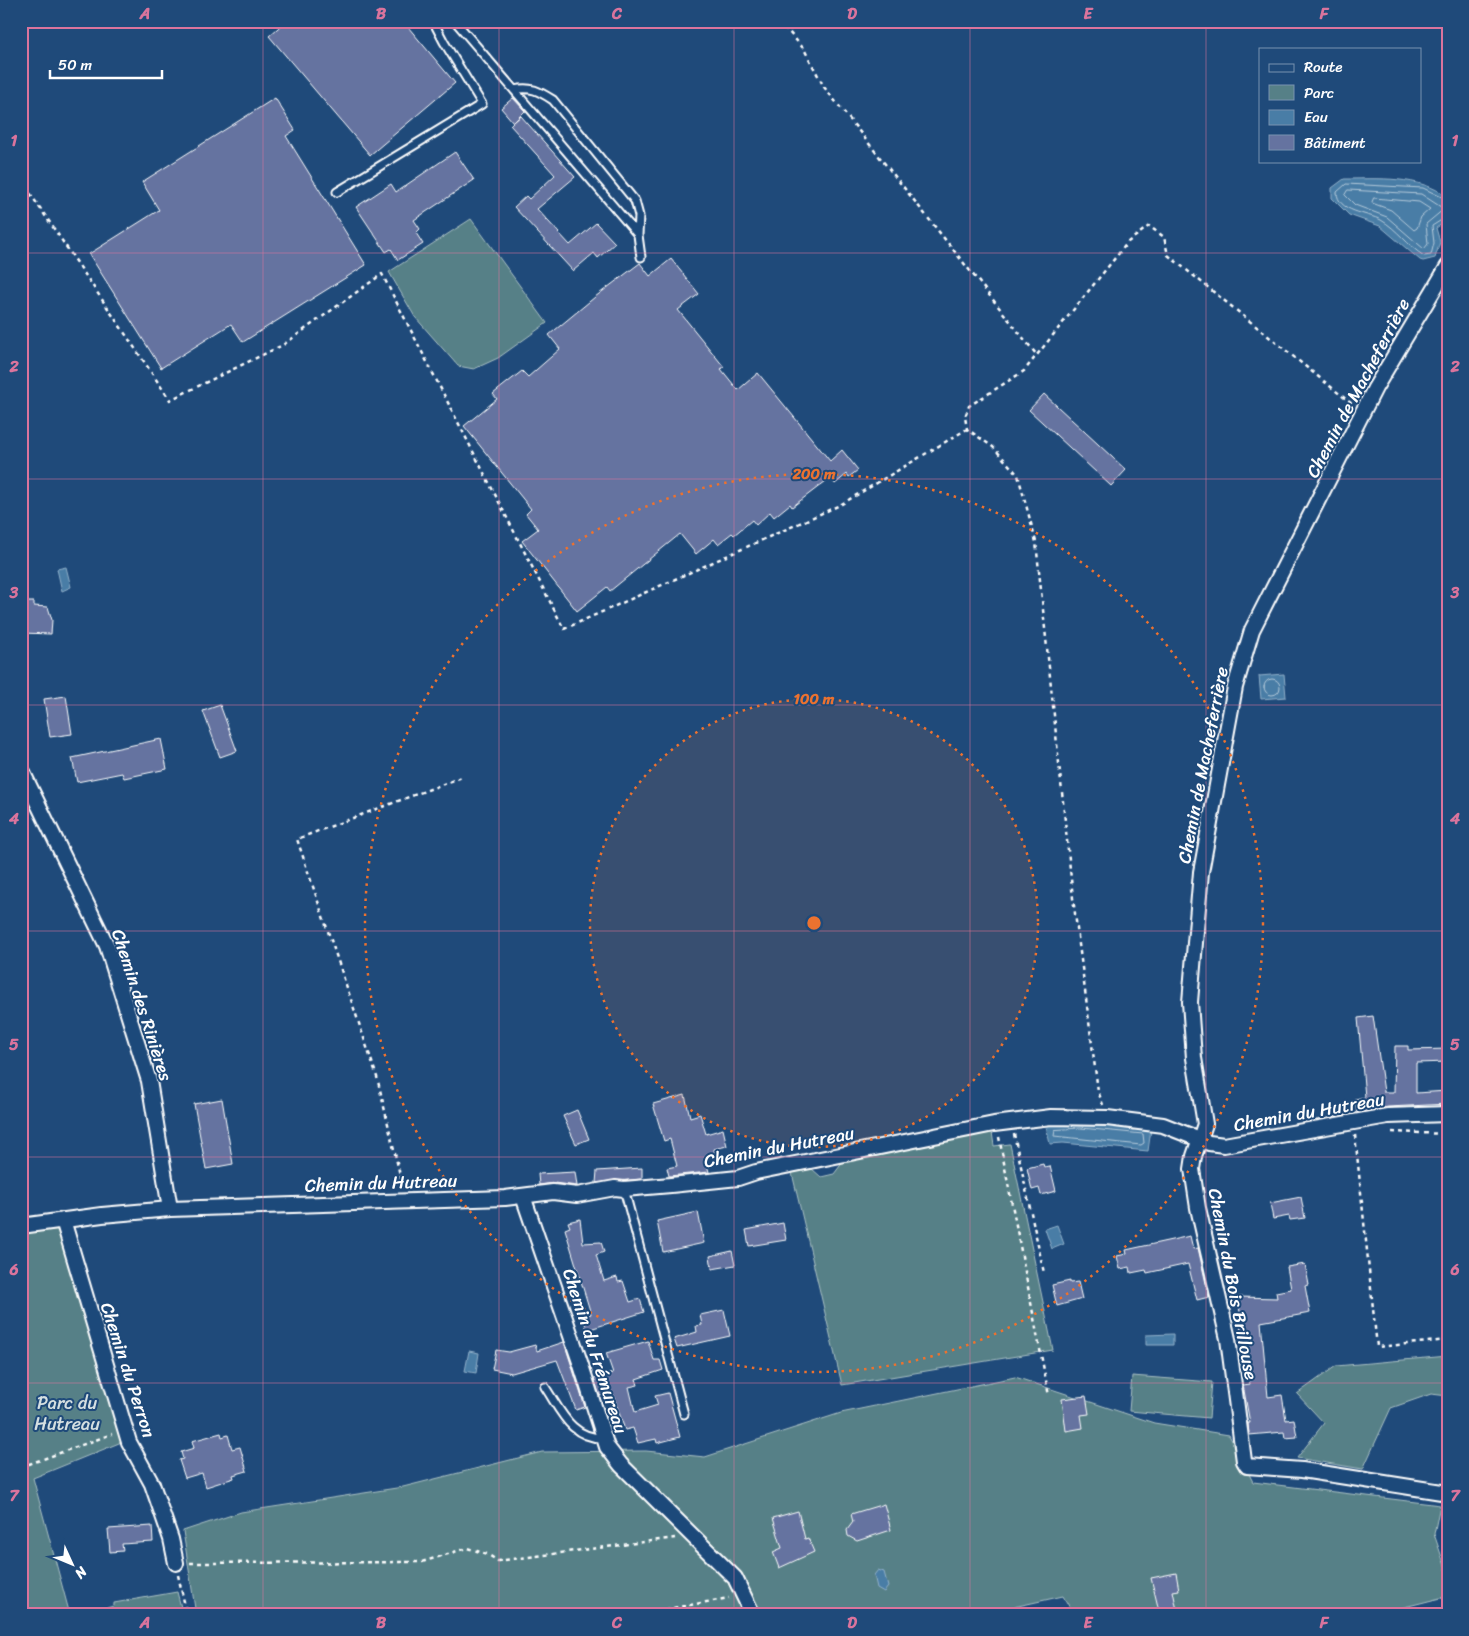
<svg xmlns="http://www.w3.org/2000/svg" width="1469" height="1636" font-family="Sriracha,sans-serif">
	<style>
		.green { fill: #568087; stroke: #aac0c3 }
		.water { fill: #497da6; stroke: #92b1ca }
		.lines { fill: none; stroke-linecap: round; stroke-linejoin: round }
		.shore { stroke: #b6cbdb; stroke-width: 1 }
		.building { fill: #6573a0; stroke: #fff }
		.service-casing { stroke: #fff; stroke-width: 11 }
		.minor-casing { stroke: #fff; stroke-width: 18 }
		.path { stroke: #fff; stroke-width: 2.5; stroke-dasharray: 4 4; stroke-linecap: butt }
		.service { stroke: #1f4a7a; stroke-width: 7 }
		.minor { stroke: #1f4a7a; stroke-width: 14 }
		.grid { fill: none; stroke: #da749d; stroke-width: 1; stroke-opacity: 0.55 }
		.ring { fill: none; stroke: #eb7230; stroke-width: 2.5; stroke-dasharray: 2.5 5 }
		.labels { text-anchor: middle; stroke-width: 4; stroke-linejoin: round; paint-order: stroke }
		.street-label { font-size: 18px; fill: #fff; stroke: #1f4a7a }
		.park-label { font-size: 18px; fill: #d5dfe1; stroke: #1f4a7a }
		.centre { fill: #eb7230; stroke: #1f4a7a; stroke-width: 2.5 }
		.ring-label { font-size: 15px; text-anchor: middle; font-weight: bold; fill: #eb7230; stroke: #1f4a7a; stroke-width: 4; stroke-linejoin: round; paint-order: stroke }
		.neatline { fill: none; stroke: #da749d; stroke-width: 2 }
		.grid-label { font-size: 16px; text-anchor: middle; font-weight: bold; fill: #da749d }
	</style>
	<rect width="100%" height="100%" fill="#1f4a7a"/>
	<filter id="ink" filterUnits="userSpaceOnUse"><feTurbulence type="fractalNoise" baseFrequency=".02" numOctaves="2"/><feDisplacementMap in="SourceGraphic" scale="10" xChannelSelector="R" yChannelSelector="G"/><feConvolveMatrix kernelMatrix="1 2 1 2 8 2 1 2 1" color-interpolation-filters="sRGB"/></filter>
	<g filter="url(#ink)">
		<path class="green" d="M471,219L547,323L498,358L474,369L458,366L415,317L389,272Z
			M975,1132H992L994,1146L1010,1144L1053,1350L842,1385L792,1173L811,1168L821,1177L834,1174L843,1162Z
			M61,1225L104,1383L124,1441L33,1478L70,1615H21V1230Z
			M1448,1356V1396L1431,1394L1391,1408L1363,1469L1297,1458L1324,1423L1297,1394L1336,1366Z
			M1132,1376L1212,1382L1209,1418L1129,1411Z
			M1015,1377L1154,1423L1229,1435L1253,1482L1440,1505L1434,1534L1448,1575V1596L1373,1615H1074L1063,1596L978,1615H196L183,1531L241,1512L403,1487L542,1452L646,1451L705,1457L841,1413Z
			M177,1592L183,1615H78L114,1606V1603Z"/>
		<path class="water" d="M1344,179C1378,179 1419,175 1448,197V220L1436,228L1440,242L1435,258L1423,261L1420,260L1380,226L1349,215L1332,198V188Z
			M66,567L71,587L62,591L57,569Z
			M1284,674L1286,697L1261,699L1259,676Z
			M1081,1123L1151,1129L1148,1151L1063,1143L1050,1144L1046,1126Z
			M1057,1225L1064,1244L1052,1249L1045,1229Z
			M1173,1334V1345H1146V1335Z
			M469,1351L479,1353L476,1373L465,1371Z
			M878,1570L884,1572L888,1587L884,1592L877,1588L874,1575Z"/>
		<g class="lines">
			<path class="shore" d="M1348,190L1421,194L1444,209L1426,224L1428,244L1424,249L1387,217L1355,205L1345,195Z
				M1374,198L1419,202L1430,209L1421,217L1417,228L1414,230L1391,210L1372,203Z
				M1448,200L1423,188L1346,184L1337,192C1337,212 1368,213 1381,220C1397,229 1408,246 1424,256L1431,255L1434,243L1432,226L1448,216
				M1264 687a8 8 0 1 1 16 0a8 8 0 1 1-16 0Z
				M1081,1128L1143,1134L1144,1143L1141,1145L1054,1136L1055,1130Z"/>
		</g>
		<path class="building" d="M286,21H403L455,83L370,155L269,36Z
			M275,98L295,130L286,136L366,265L243,342L231,324L161,368L89,254L159,210L142,182Z
			M513,98L525,111L514,122L521,116L575,177L537,209L570,245L596,223L615,243L598,258L594,253L573,271L514,207L526,196L529,199L555,175L510,125L513,122L501,108Z
			M455,152L474,180L414,220L420,229L416,233L423,244L398,260L391,249L386,252L356,207L391,184L396,192Z
			M671,259L699,294L678,310L724,367L721,369L738,390L758,373L830,461L842,450L858,470L849,477L847,474L835,484L830,478L792,507L790,504L774,517L770,512L756,525L752,520L734,535L732,533L718,544L714,539L696,554L680,534L610,591L607,587L577,611L522,541L538,529L526,514L531,509L464,426L497,399L493,394L522,371L528,377L560,349L549,335L595,297L640,263L650,276Z
			M1044,394L1126,470L1111,486L1029,410Z
			M21,602H34V606L48,607L52,620L51,634L21,633Z
			M66,696L72,734L50,737L44,699Z
			M220,705L237,751L220,757L203,711Z
			M161,739L167,769L124,778L122,773L77,782L72,758Z
			M1373,1016L1384,1092H1394L1395,1046H1408V1050L1448,1049V1062L1416,1063V1093L1448,1091V1104L1388,1107L1357,1113L1355,1099L1365,1097L1358,1018Z
			M685,1095L690,1117L700,1114L706,1134L723,1129L727,1146L714,1149L715,1154L705,1157L709,1172L669,1176L667,1168L677,1166L670,1139L664,1141L653,1104Z
			M222,1099L233,1164L206,1169L194,1104Z
			M577,1110L589,1139L576,1144L563,1116Z
			M1043,1164L1044,1167L1050,1166L1056,1191L1041,1195L1039,1188L1032,1190L1027,1168Z
			M642,1168V1179L596,1183L597,1171Z
			M575,1172L577,1186L554,1183L539,1185L538,1174Z
			M1301,1197L1305,1218L1290,1220L1289,1216L1273,1219L1270,1203Z
			M698,1212L704,1243L663,1252L657,1221Z
			M580,1219L583,1243L601,1242L604,1252L596,1255L604,1281L617,1277L618,1282L623,1281L630,1302L640,1299L644,1312L587,1330L583,1317L591,1314L565,1229L570,1227L568,1222Z
			M783,1223L786,1240L749,1246L746,1230Z
			M1190,1236L1193,1249L1198,1248L1209,1297L1197,1300L1188,1264L1147,1273L1146,1270L1131,1273L1130,1267L1120,1269L1117,1256L1127,1254L1126,1250Z
			M732,1251L735,1265L712,1269L710,1256Z
			M1305,1264L1309,1285L1305,1286L1310,1313L1261,1322L1268,1397L1282,1395L1286,1420L1294,1419L1297,1437L1285,1438L1284,1432L1249,1435L1248,1423H1250L1243,1385L1250,1384L1246,1358H1242L1239,1297L1277,1298L1276,1292L1291,1289L1287,1267Z
			M1070,1281V1283L1078,1282L1082,1299L1057,1306L1052,1285Z
			M724,1310L730,1336L677,1348L674,1339L697,1332L696,1326L702,1325L700,1315Z
			M648,1341L654,1360H660L663,1370L636,1379L638,1385L629,1387L635,1412L658,1405L655,1396L668,1393L680,1437L657,1443L656,1439L638,1443L633,1428L625,1430L612,1392L600,1396L594,1378L613,1373L606,1353Z
			M564,1342L585,1407L576,1410L557,1360L512,1373L492,1369L496,1350L509,1352L535,1345L537,1351Z
			M1086,1396L1089,1414L1081,1415L1083,1428L1066,1431L1062,1399Z
			M221,1433L222,1437L228,1435L232,1449L240,1447L247,1471L233,1475L234,1478L206,1487L202,1473L185,1478L179,1460L183,1459L181,1452L194,1448L192,1441Z
			M884,1504L891,1530L857,1541L848,1536L847,1530L853,1522L851,1514Z
			M798,1511L805,1539L808,1538L814,1552L779,1568L773,1552L782,1548L773,1518Z
			M152,1526L153,1542L122,1544L123,1551L110,1552L108,1529Z
			M1176,1573L1179,1590L1173,1591L1178,1615H1160L1151,1578Z"/>
		<g class="lines">
			<defs>
				<path id="service" d="M455,21L638,235L641,257
					M514,90C531,86 539,91 553,100L635,201L639,216L638,235
					M337,192L482,104L444,42L433,21
					M624,1189L684,1414
					M545,1387C561,1411 571,1439 604,1438"/>
				<path id="minor" d="M1448,266L1375,388L1252,630L1235,687L1201,872L1190,1002L1194,1058L1205,1124L1194,1156L1192,1169L1198,1208L1228,1339L1244,1461L1247,1466L1302,1470L1448,1493
					M21,769L107,946L149,1081L170,1209
					M525,1196V1202L580,1362L607,1447L621,1465L735,1578L753,1615
					M63,1220L129,1442L152,1484L171,1539L176,1563
					M21,1226L102,1215L170,1209L505,1198L553,1192L577,1195L615,1188L624,1189L671,1185L738,1178L756,1172L994,1124L1051,1117L1107,1118L1163,1125L1209,1143L1224,1145L1388,1116L1448,1114"/>
			</defs>
			<use href="#service" class="service-casing"/>
			<use href="#minor" class="minor-casing"/>
			<path class="path" d="M779,21L804,49L824,87L1036,354
				M21,180L170,400L283,345L382,274L564,629L840,505L967,429
				M1103,1105L1098,1091L1073,898L1036,542L1018,475L993,447L967,429L965,417L969,406L1024,371L1128,242L1149,226L1164,237L1168,255L1352,404
				M1392,1132L1448,1134
				M1014,1134L1044,1273
				M1355,1135L1377,1347L1448,1340
				M999,1137L1049,1396
				M403,1188L377,1077L297,839L462,777
				M21,1467L112,1434
				M190,1563L422,1562L467,1548L487,1554L498,1561L675,1538
				M178,1575L187,1615
				M634,1615L729,1598"/>
			<use href="#service" class="service"/>
			<use href="#minor" class="minor"/>
		</g>
	</g>
	<path class="grid" d="M263,21V1615M499,21V1615M734,21V1615M970,21V1615M1206,21V1615M21,253H1448M21,479H1448M21,705H1448M21,931H1448M21,1157H1448M21,1383H1448"/>
	<circle cx="814" cy="923" r="224" fill="#eb7230" fill-opacity=".12"/>
	<g class="ring">
		<circle cx="814" cy="923" r="224"/>
		<circle cx="814" cy="923" r="449"/>
	</g>
	<g class="labels">
		<g class="street-label">
			<text transform="translate(1358 388) rotate(-62)" y="6">Chemin de Macheferrière</text>
			<text transform="translate(1203 765) rotate(-79)" y="6">Chemin de Macheferrière</text>
			<text transform="translate(142 1005) rotate(72)" y="6">Chemin des Rinières</text>
			<text transform="translate(1309 1112) rotate(-10)" y="6">Chemin du Hutreau</text>
			<text transform="translate(779 1147) rotate(-11)" y="6">Chemin du Hutreau</text>
			<text transform="translate(381 1183) rotate(-2)" y="6">Chemin du Hutreau</text>
			<text transform="translate(1233 1284) rotate(79)" y="6">Chemin du Bois Brillouse</text>
			<text transform="translate(595 1351) rotate(72)" y="6">Chemin du Frémureau</text>
			<text transform="translate(128 1370) rotate(72)" y="6">Chemin du Perron</text>
		</g>
		<g class="park-label">
			<text x="67" y="1409">Parc du<tspan x="67" dy="21">Hutreau</tspan></text>
		</g>
	</g>
	<circle cx="814" cy="923" r="8" class="centre"/>
	<g class="ring-label">
		<text x="814" y="479">200 m</text>
		<text x="814" y="704">100 m</text>
	</g>
	<rect width="1469" height="1636" fill="none" stroke="#1f4a7a" stroke-width="55"/>
	<rect x="1259" y="48" width="162" height="115" fill="#1f4a7a" stroke="#7992af"/>
	<rect x="1269" y="64" width="25" height="8" fill="#1f4a7a" stroke="#7992af"/>
	<text x="1304" y="72" font-size="15" fill="#ffffff">Route</text>
	<rect x="1269" y="85" width="25" height="15" fill="#568087" stroke="#7992af"/>
	<text x="1304" y="98" font-size="15" fill="#ffffff">Parc</text>
	<rect x="1269" y="110" width="25" height="15" fill="#497da6" stroke="#7992af"/>
	<text x="1304" y="122" font-size="15" fill="#ffffff">Eau</text>
	<rect x="1269" y="135" width="25" height="15" fill="#6573a0" stroke="#7992af"/>
	<text x="1304" y="148" font-size="15" fill="#ffffff">Bâtiment</text>
	<g transform="translate(72 1564) rotate(134)" stroke="#1f4a7a" stroke-width="4" paint-order="stroke">
	<path d="M0-4L9 19L0 12L-9 19Z" fill="#ffffff"/>
	<text y="-8" font-size="14" font-weight="bold" text-anchor="middle" fill="#ffffff">N</text>
	</g>
	<path d="M50 70v8h112v-8" fill="none" stroke="#ffffff" stroke-width="2.5"/>
	<text x="58" y="70" font-size="15" fill="#ffffff" stroke="#1f4a7a" stroke-width="4" paint-order="stroke">50 m</text>
	<rect x="28" y="28" width="1414" height="1580" class="neatline"/>
	<g class="grid-label">
		<text x="145" y="19">A</text>
		<text x="381" y="19">B</text>
		<text x="617" y="19">C</text>
		<text x="852" y="19">D</text>
		<text x="1088" y="19">E</text>
		<text x="1324" y="19">F</text>
		<text x="14" y="146">1</text>
		<text x="1455" y="146">1</text>
		<text x="14" y="372">2</text>
		<text x="1455" y="372">2</text>
		<text x="14" y="598">3</text>
		<text x="1455" y="598">3</text>
		<text x="14" y="824">4</text>
		<text x="1455" y="824">4</text>
		<text x="14" y="1050">5</text>
		<text x="1455" y="1050">5</text>
		<text x="14" y="1275">6</text>
		<text x="1455" y="1275">6</text>
		<text x="14" y="1501">7</text>
		<text x="1455" y="1501">7</text>
		<text x="145" y="1628">A</text>
		<text x="381" y="1628">B</text>
		<text x="617" y="1628">C</text>
		<text x="852" y="1628">D</text>
		<text x="1088" y="1628">E</text>
		<text x="1324" y="1628">F</text>
	</g>
</svg>
